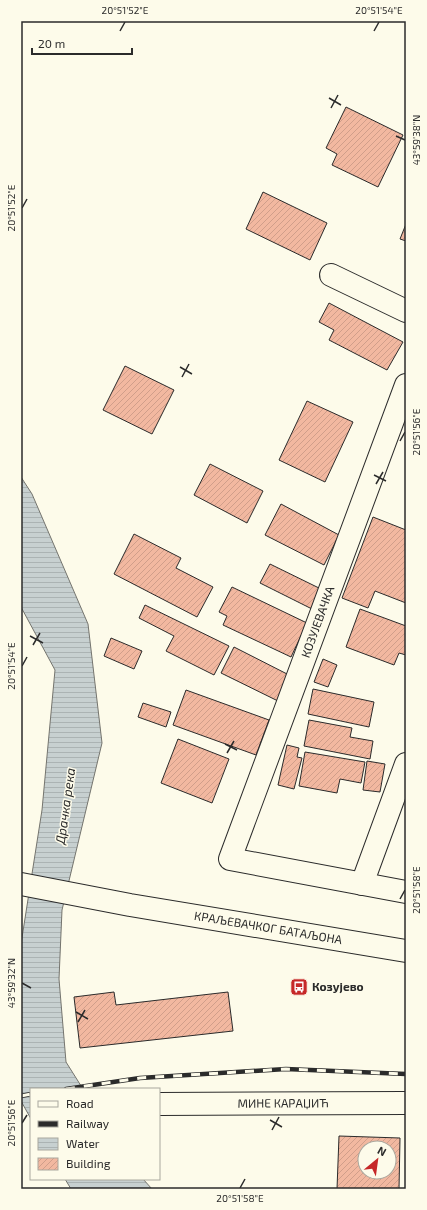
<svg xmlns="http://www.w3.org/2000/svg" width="427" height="1210" font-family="'Exo 2',sans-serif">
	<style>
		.water { fill: url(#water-rules); stroke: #74746e }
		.building { fill: url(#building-hatch); stroke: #2b2b2b; fill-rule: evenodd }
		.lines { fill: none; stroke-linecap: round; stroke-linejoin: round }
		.street-casing { stroke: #2b2b2b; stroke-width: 24 }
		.primary-casing { stroke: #2b2b2b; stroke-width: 24 }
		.street { stroke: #fdfbea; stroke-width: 22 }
		.primary { stroke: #fdfbea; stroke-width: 22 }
		.rail-casing { stroke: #2b2b2b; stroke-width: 4.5 }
		.rail { stroke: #fdfbea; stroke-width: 3; stroke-dasharray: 9; stroke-linecap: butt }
		.ticks { fill: none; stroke: #2b2b2b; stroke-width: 1.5 }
		.labels { text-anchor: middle; stroke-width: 3; stroke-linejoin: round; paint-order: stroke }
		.street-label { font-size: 12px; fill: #2b2b2b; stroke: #fdfbea }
		.poi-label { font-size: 12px; font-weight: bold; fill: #2b2b2b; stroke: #fdfbea; text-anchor: start }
		.water-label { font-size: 13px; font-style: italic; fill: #2b2b2b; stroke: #fdfbea }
		.neatline { fill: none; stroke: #2b2b2b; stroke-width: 1.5 }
		.ticks-label { font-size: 10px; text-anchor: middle; fill: #2b2b2b }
	</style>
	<defs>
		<pattern id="water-rules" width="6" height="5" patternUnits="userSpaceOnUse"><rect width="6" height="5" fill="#c7d0d0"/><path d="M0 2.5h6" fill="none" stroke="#abb3b3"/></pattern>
		<pattern id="building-hatch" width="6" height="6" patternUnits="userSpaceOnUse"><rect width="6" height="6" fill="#f2b8a0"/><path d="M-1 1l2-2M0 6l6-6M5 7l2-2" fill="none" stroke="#d09e8a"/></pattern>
	</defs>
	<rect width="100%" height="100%" fill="#fdfbea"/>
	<path class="water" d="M21,477L32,494L88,624L102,743L62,910L59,979L66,1062L83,1089H31V1119L21,1101V944L42,810L55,670L21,607Z
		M65,1179H143L152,1189H71Z"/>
	<path class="building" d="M346,107L403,135L378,187L332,165L337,154L326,148Z
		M263,192L327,223L310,260L246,229Z
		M406,224V241L400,239Z
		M329,303L403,342L387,370L329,340L334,330L319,322Z
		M125,366L174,390L152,434L103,410Z
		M307,401L353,422L325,482L279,460Z
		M210,464L263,491L247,523L194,495Z
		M281,504L339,535L324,565L265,535Z
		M373,517L406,530V603L375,591L368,608L342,598Z
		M134,534L181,558L176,568L213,587L197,617L114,574Z
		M270,564L321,589L312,609L260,583Z
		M232,587L307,623L291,657L223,625L227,616L219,612Z
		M145,605L229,646L214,675L166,651L174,636L139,618Z
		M360,609L406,626V655L399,653L394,665L346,647Z
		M111,638L142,651L134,669L104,656Z
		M234,647L291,676L278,701L221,673Z
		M323,659L337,665L328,687L314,682Z
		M313,689L374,702L369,727L308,714Z
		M186,690L269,720L256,755L173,725Z
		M143,703L171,712L166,727L138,717Z
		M309,720L352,728L350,737L373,741L370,759L304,746Z
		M178,739L229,759L212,803L161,783Z
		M287,745L299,748L297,757L302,758L294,789L278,785Z
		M305,752L365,762L361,783L340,779L337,793L299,786Z
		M367,761L385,764L380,792L363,790Z
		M114,992L116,1005L228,992L233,1031L80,1048L74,997Z
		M339,1136L400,1138L399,1189H337ZM365,1148H389V1172H365Z"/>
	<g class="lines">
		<defs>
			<g id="street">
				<path d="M331,275L406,311"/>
				<path d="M406,385L230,859L406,892"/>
				<path d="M362,884L406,764"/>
				<path id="s1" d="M159,1104L406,1103"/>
			</g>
			<g id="primary">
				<path id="s2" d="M21,884L130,905L406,951"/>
			</g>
		</defs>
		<use href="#street" class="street-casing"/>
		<use href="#primary" class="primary-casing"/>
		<use href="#street" class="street"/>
		<use href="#primary" class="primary"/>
		<defs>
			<path id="rail" d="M66,1089L140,1078L286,1069L406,1074
				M21,1096L31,1094"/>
		</defs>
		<use href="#rail" class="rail-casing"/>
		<use href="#rail" class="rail"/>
	</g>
	<path class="ticks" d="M120,31L125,22M374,31L379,22M329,98L341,105M331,108L338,95M396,136L405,140M22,208L27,199M180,367L192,374M182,377L189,364M400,441L405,432M374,475L386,481M376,484L383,472M30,636L43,643M33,645L40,633M22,666L27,657M225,744L237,750M227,753L234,741M400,899L405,890M22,983L31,988M76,1012L88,1019M78,1022L85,1010M270,1120L282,1127M22,1123L27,1115M272,1130L279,1117M240,1188L245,1179"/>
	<defs>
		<symbol id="bus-square" viewBox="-11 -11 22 22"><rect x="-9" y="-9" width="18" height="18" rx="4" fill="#c62828" stroke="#fdfbea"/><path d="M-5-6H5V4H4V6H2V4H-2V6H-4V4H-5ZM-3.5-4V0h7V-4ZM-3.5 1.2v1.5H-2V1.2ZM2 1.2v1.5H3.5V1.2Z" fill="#fff"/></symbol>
	</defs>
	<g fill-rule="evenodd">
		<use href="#bus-square" x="289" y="977" width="20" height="20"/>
	</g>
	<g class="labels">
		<g class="street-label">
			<text transform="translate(318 622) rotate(-70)" y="4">КОЗУЈЕВАЧКА</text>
			<text dy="4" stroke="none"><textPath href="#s2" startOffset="251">КРАЉЕВАЧКОГ БАТАЉОНА</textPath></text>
			<text dy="4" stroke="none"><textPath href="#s1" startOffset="124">МИНЕ КАРАЏИЋ</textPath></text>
		</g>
		<g class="poi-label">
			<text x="312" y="991">Козујево</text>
		</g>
		<g class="water-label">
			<text transform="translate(65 806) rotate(-82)" y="5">Драчка река</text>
		</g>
	</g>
	<rect width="427" height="1210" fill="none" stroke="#fdfbea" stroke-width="44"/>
	<rect x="30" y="1088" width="130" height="92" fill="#fdfbea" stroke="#a9a89e"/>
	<rect x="38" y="1101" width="20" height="6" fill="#fdfbea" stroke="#a9a89e"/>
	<text x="66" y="1108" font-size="12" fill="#2b2b2b">Road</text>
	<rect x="38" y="1121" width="20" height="6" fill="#2b2b2b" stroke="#a9a89e"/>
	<text x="66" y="1128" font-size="12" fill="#2b2b2b">Railway</text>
	<rect x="38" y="1138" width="20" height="12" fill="url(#water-rules)" stroke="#a9a89e"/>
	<text x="66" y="1148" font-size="12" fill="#2b2b2b">Water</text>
	<rect x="38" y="1158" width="20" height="12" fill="url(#building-hatch)" stroke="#a9a89e"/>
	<text x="66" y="1168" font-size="12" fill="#2b2b2b">Building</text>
	<g transform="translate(377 1160) rotate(29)"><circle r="19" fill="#fdfbea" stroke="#a9a89e"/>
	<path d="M0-3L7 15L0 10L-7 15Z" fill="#c62828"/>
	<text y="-6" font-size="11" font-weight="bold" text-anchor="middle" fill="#2b2b2b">N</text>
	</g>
	<path d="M32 48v6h100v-6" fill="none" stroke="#2b2b2b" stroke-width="2"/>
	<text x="38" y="48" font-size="12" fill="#2b2b2b" stroke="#fdfbea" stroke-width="3" paint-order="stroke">20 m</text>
	<rect x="22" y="22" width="383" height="1166" class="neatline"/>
	<g class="ticks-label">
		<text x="125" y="14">20°51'52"E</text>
		<text x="379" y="14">20°51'54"E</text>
		<text transform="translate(416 140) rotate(-90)" y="4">43°59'38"N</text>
		<text transform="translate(11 208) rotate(-90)" y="4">20°51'52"E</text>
		<text transform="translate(416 432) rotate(-90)" y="4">20°51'56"E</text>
		<text transform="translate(11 666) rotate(-90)" y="4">20°51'54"E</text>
		<text transform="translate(416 890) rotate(-90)" y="4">20°51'58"E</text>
		<text transform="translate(11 983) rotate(-90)" y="4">43°59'32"N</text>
		<text transform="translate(11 1123) rotate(-90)" y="4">20°51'56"E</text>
		<text x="240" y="1202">20°51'58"E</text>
	</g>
</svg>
